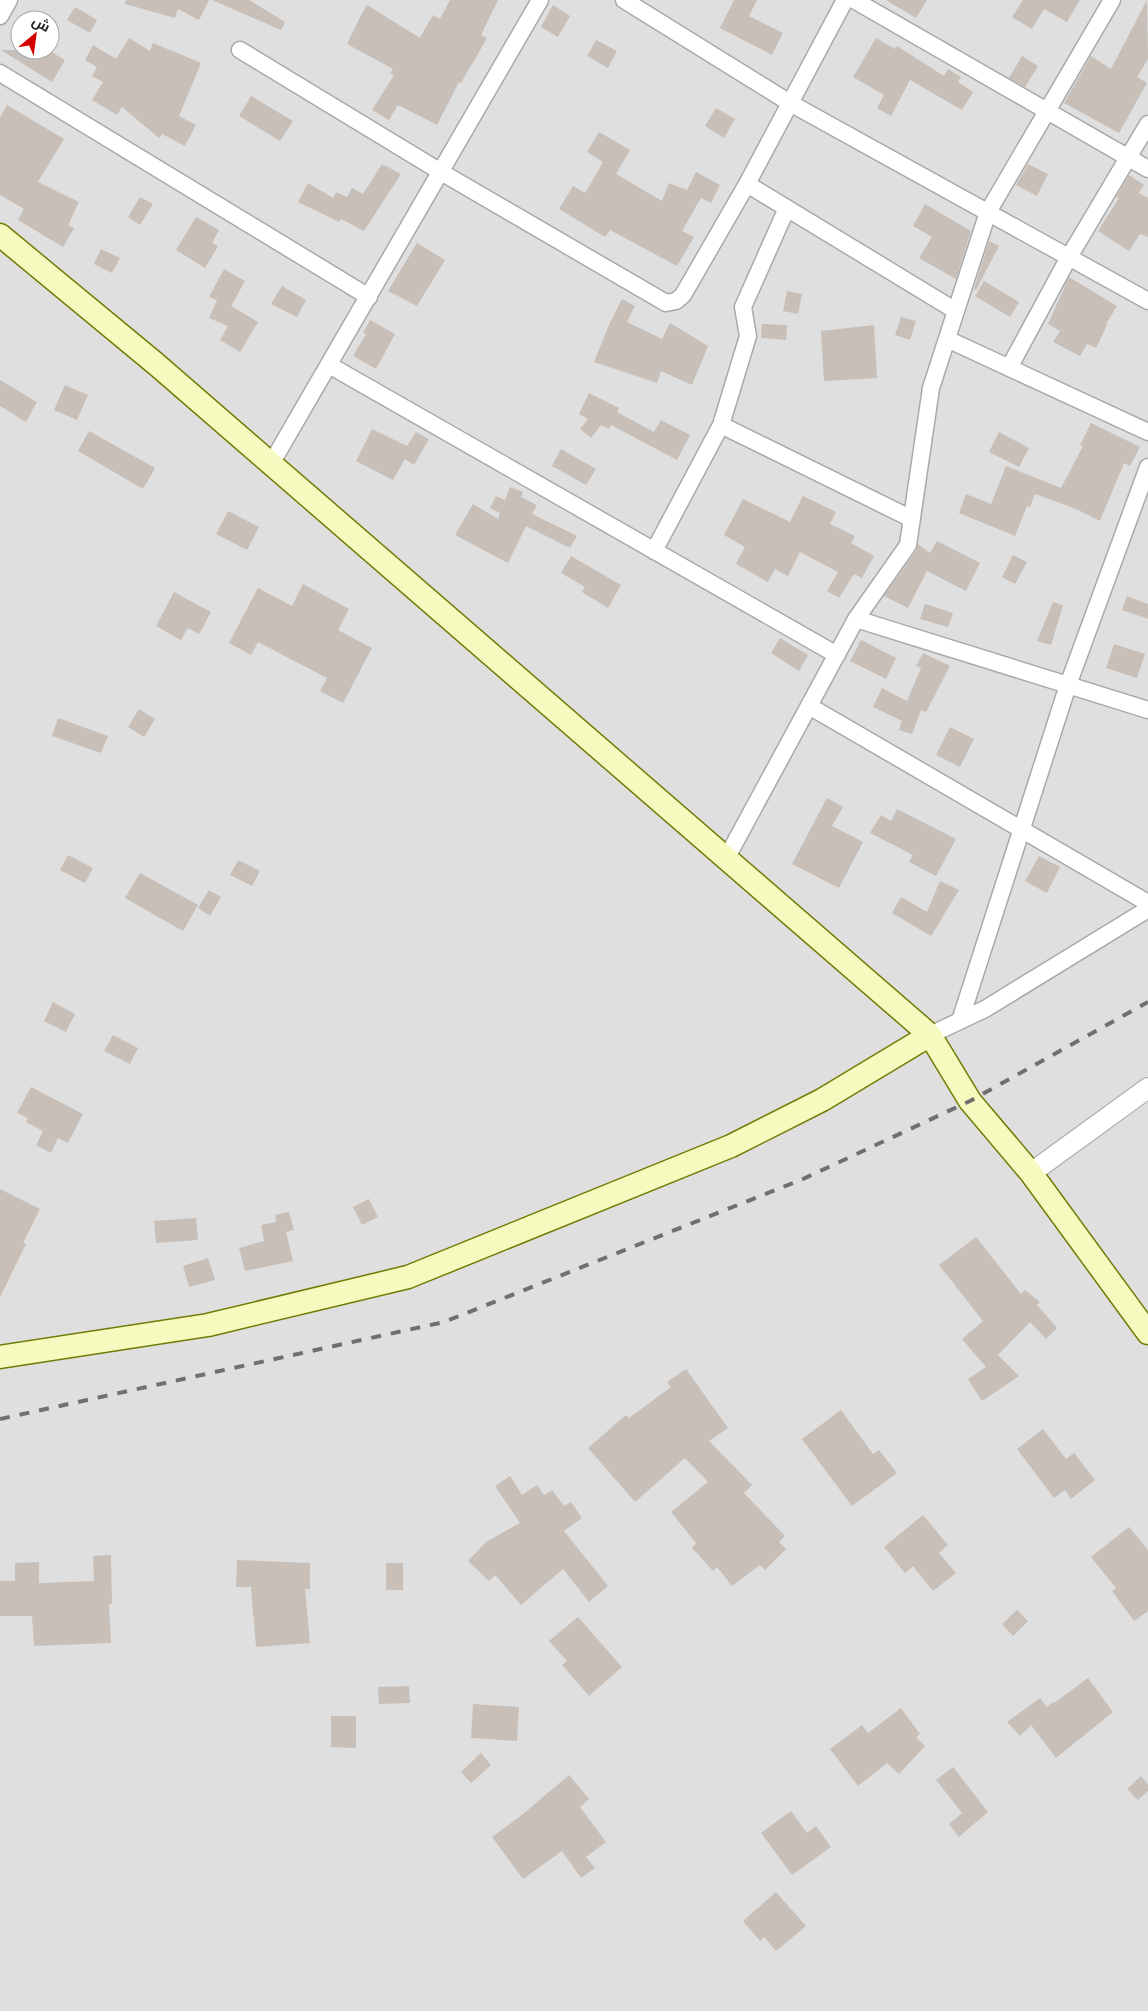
<svg xmlns="http://www.w3.org/2000/svg" width="1148" height="2011" font-family="Mulish,Cairo,sans-serif">
	<style>
		.residential { fill: #e0dfdf; fill-rule: evenodd }
		.building { fill: #c7bfb8 }
		.lines { fill: none; stroke-linecap: round; stroke-linejoin: round }
		.minor-casing { stroke: #a9a9a9; stroke-width: 19 }
		.tertiary-casing { stroke: #a9a9a9; stroke-width: 22 }
		.secondary-casing { stroke: #707d05; stroke-width: 25 }
		.minor { stroke: #fff; stroke-width: 16 }
		.tertiary { stroke: #fff; stroke-width: 20 }
		.secondary { stroke: #f7fabf; stroke-width: 22 }
		.rail { stroke: #707070; stroke-width: 4; stroke-dasharray: 10 10; stroke-linecap: butt }
	</style>
	<rect width="100%" height="100%" fill="#f2efe9"/>
	<path class="residential" d="M0,0H1148V2011H0ZM20,20H50V50H20Z"/>
	<path class="building" d="M126,0H209L199,20L178,9L175,18L125,4Z
		M212,0H249L285,22L281,30Z
		M450,0H498L481,35L487,38L461,83L459,82L437,125L398,105L389,120L372,110L394,75L390,73L393,69L347,44L360,17L367,5L420,38L433,15L440,19Z
		M734,0H757L749,16L783,33L772,55L720,28Z
		M886,0H927L916,18Z
		M1023,0H1080L1067,22L1044,9L1032,29L1012,17Z
		M1147,0L1148,59L1137,77L1147,83L1119,133L1064,103L1091,56L1111,69Z
		M553,5L570,16L558,37L541,27Z
		M75,7L97,20L90,33L67,20Z
		M129,38L150,51L153,43L201,63L179,116L196,125L185,146L162,134L159,138L122,107L117,115L92,100L103,82L92,76L97,67L85,60L93,45L116,59Z
		M876,38L895,49L897,46L944,76L948,69L961,77L958,82L973,92L962,110L910,80L891,116L877,108L884,95L853,77Z
		M596,40L617,51L608,68L587,56Z
		M1,50H48L65,60L52,82Z
		M1022,56L1038,66L1025,87L1009,78Z
		M251,96L293,121L280,141L239,116Z
		M7,105L64,139L38,182L79,202L68,225L74,228L63,247L18,220L24,209L0,195V118Z
		M716,108L735,119L724,138L705,126Z
		M599,132L630,150L616,174L662,201L669,183L687,190L696,172L720,185L711,203L701,198L682,231L694,237L677,266L610,230L605,237L559,209L573,186L585,193L603,162L587,152Z
		M382,164L401,174L364,231L341,219L339,222L298,202L308,183L333,198L336,192L347,197L352,188L363,194Z
		M1028,164L1048,174L1037,196L1016,185Z
		M1129,175L1144,185L1139,193L1148,198V237L1140,234L1129,251L1098,231L1119,198L1116,197Z
		M140,197L153,204L140,225L128,217Z
		M925,204L971,231L956,279L919,258L932,237L913,226Z
		M196,217L219,230L212,243L218,246L205,268L176,250Z
		M989,241L999,246L976,290L974,289Z
		M417,243L445,260L417,306L388,291Z
		M101,249L120,258L112,273L94,264Z
		M224,269L245,281L231,306L258,322L240,352L220,340L228,326L209,318L217,300L209,297Z
		M1069,277L1117,306L1106,324L1107,325L1096,348L1087,344L1080,356L1053,342L1060,331L1048,324Z
		M984,281L1019,302L1010,317L975,296Z
		M282,286L306,300L297,317L271,304Z
		M787,291L802,294L798,314L783,311Z
		M622,299L635,306L627,322L662,339L670,323L708,346L692,385L661,371L657,383L594,362L609,325Z
		M901,317L916,321L910,340L895,335Z
		M370,320L395,334L376,369L353,356L366,334L363,333Z
		M762,324L787,325L786,340L761,338Z
		M874,325L877,378L824,381L821,331Z
		M0,380L37,402L26,422L0,406Z
		M65,385L88,395L77,420L54,410Z
		M589,393L619,408L617,412L654,432L661,420L690,435L677,460L611,425L609,429L601,425L591,438L580,429L588,419L579,414Z
		M1091,423L1140,447L1130,466L1124,463L1100,521L1076,509L1035,494L1030,507L1027,506L1015,536L959,513L966,494L991,504L1006,466L1061,488L1083,446L1080,445Z
		M372,429L407,446L416,432L429,439L414,465L405,459L393,480L356,461Z
		M89,431L155,468L143,489L78,451Z
		M999,432L1029,448L1019,467L989,452Z
		M561,449L596,469L586,485L552,466Z
		M510,487L523,492L521,497L537,505L532,514L577,536L570,548L526,526L508,563L455,535L473,504L498,519L500,513L490,508L496,496L505,500Z
		M803,496L836,512L830,524L855,536L851,543L874,556L862,578L854,574L839,598L827,591L838,572L800,552L788,576L775,569L768,582L736,564L745,547L724,535L743,499L790,522Z
		M228,511L259,527L247,550L216,534Z
		M937,541L980,563L966,591L927,571L908,608L884,596L916,551L918,544L930,553Z
		M1013,555L1027,562L1015,584L1002,577Z
		M571,556L621,585L608,608L582,592L585,587L561,573Z
		M303,584L349,609L338,630L372,648L343,703L320,691L327,678L258,642L251,655L229,643L258,588L292,606Z
		M174,592L211,612L199,634L188,628L181,640L156,626Z
		M1127,596L1148,604V619L1122,610Z
		M1053,602L1063,605L1051,645L1037,641Z
		M925,604L953,613L948,627L920,619Z
		M780,638L808,655L799,671L771,653Z
		M861,640L896,658L886,679L850,661Z
		M1114,644L1145,654L1137,678L1106,668Z
		M923,653L950,666L926,712L921,710L912,734L899,730L902,721L873,707L882,688L907,701L921,668L916,666Z
		M139,709L155,719L144,737L128,727Z
		M58,718L108,736L101,753L52,736Z
		M950,727L974,739L960,767L936,755Z
		M827,798L843,807L832,826L863,842L839,888L792,864Z
		M897,809L956,839L936,876L909,862L913,855L870,833L881,815L891,821Z
		M68,855L93,868L85,883L60,870Z
		M1039,856L1060,867L1047,893L1025,881Z
		M238,860L260,871L252,886L230,875Z
		M140,873L198,905L183,931L125,898Z
		M940,881L959,890L931,936L892,913L901,897L927,912Z
		M209,890L221,897L210,916L198,908Z
		M53,1002L75,1014L66,1032L44,1021Z
		M113,1035L138,1048L130,1064L104,1051Z
		M31,1087L83,1114L68,1143L58,1138L51,1153L36,1145L43,1131L26,1122L28,1118L17,1113Z
		M0,1189L40,1209L23,1243L26,1244L0,1297Z
		M369,1199L378,1217L362,1225L353,1207Z
		M289,1212L294,1230L286,1232L293,1261L245,1271L239,1248L264,1241L261,1225L276,1222L275,1215Z
		M196,1218L198,1240L156,1243L154,1221Z
		M976,1237L1021,1294L1025,1290L1040,1302L1037,1305L1057,1328L1046,1339L1030,1322L998,1355L1019,1376L982,1401L968,1379L986,1367L962,1339L983,1321L939,1265Z
		M208,1258L215,1280L189,1287L183,1266Z
		M686,1369L728,1428L709,1441L752,1485L744,1493L785,1536L779,1542L786,1549L765,1570L760,1565L732,1586L717,1567L713,1571L692,1548L696,1543L671,1512L708,1482L685,1458L635,1502L588,1448L626,1415L629,1418L671,1387L667,1382Z
		M841,1410L873,1454L879,1450L897,1473L852,1506L802,1439Z
		M1043,1429L1066,1459L1074,1453L1095,1480L1071,1499L1065,1490L1054,1498L1017,1449Z
		M510,1476L522,1495L537,1485L544,1495L552,1490L564,1506L571,1502L582,1518L564,1531L608,1586L589,1602L563,1569L521,1605L495,1575L489,1581L468,1561L486,1542L520,1523L495,1486Z
		M923,1515L948,1545L939,1553L956,1573L933,1591L913,1566L905,1573L884,1547Z
		M1129,1527L1148,1550V1611L1134,1621L1112,1591L1116,1588L1091,1557Z
		M111,1555L112,1604H109L111,1643L34,1646L32,1616H0V1581H15V1563L39,1562V1583L94,1581L93,1556Z
		M237,1560L310,1563V1589H305L310,1643L256,1647L251,1587H236Z
		M386,1563H403V1590H386Z
		M1017,1610L1028,1621L1013,1636L1002,1624Z
		M578,1617L622,1667L589,1696L562,1665L567,1661L549,1641Z
		M1088,1678L1113,1712L1056,1758L1031,1725L1020,1736L1007,1722L1040,1698L1047,1707L1053,1702L1054,1703Z
		M409,1686L410,1703L379,1704L378,1687Z
		M473,1704L519,1707L517,1741L471,1738Z
		M901,1708L920,1734L916,1737L925,1746L899,1774L887,1763L858,1786L830,1749L862,1725L868,1733Z
		M331,1716H356V1748L331,1747Z
		M481,1753L491,1765L471,1783L461,1772Z
		M953,1767L988,1812L959,1837L949,1824L962,1813L936,1780Z
		M569,1775L589,1799L580,1807L606,1842L586,1857L595,1868L581,1878L562,1851L523,1879L492,1837L523,1814Z
		M1141,1776L1148,1784V1791L1138,1800L1127,1789Z
		M791,1811L807,1833L816,1826L831,1847L792,1875L761,1833Z
		M776,1892L806,1926L776,1951L764,1937L760,1941L743,1921Z"/>
	<g class="lines">
		<defs>
			<path id="minor" d="M624,0L790,103L1148,301
				M854,0L1148,169
				M0,16L9,0
				M240,50L441,172L666,303L676,301L683,295L747,184L845,0
				M0,73L369,297
				M747,184L956,311
				M947,339L1148,432
				M329,365L837,655
				M1009,368L1069,257L1148,124
				M721,425L748,336L743,307L787,208
				M271,464L540,0
				M654,551L721,425L912,519
				M856,619L1148,710
				M809,706L1148,903
				M726,859L856,619L908,545L931,388L988,212L1112,0
				M960,1021L1068,685L1148,467
				M930,1035L985,1009L1148,909"/>
			<path id="tertiary" d="M1031,1173L1148,1088"/>
			<path id="secondary" d="M0,235L156,364L930,1035L970,1101L1031,1173L1148,1333
				M0,1357L208,1325L408,1277L731,1146L822,1100L930,1035"/>
		</defs>
		<use href="#minor" class="minor-casing"/>
		<use href="#tertiary" class="tertiary-casing"/>
		<use href="#secondary" class="secondary-casing"/>
		<use href="#minor" class="minor"/>
		<use href="#tertiary" class="tertiary"/>
		<use href="#secondary" class="secondary"/>
		<path class="rail" d="M0,1419L444,1322L803,1179L970,1101L1148,1002"/>
	</g>
	<g transform="translate(35 35) rotate(29)"><circle r="24" fill="#ffffff" stroke="#a7a7a7"/>
	<path d="M0-4L9 19L0 12L-9 19Z" fill="#d40000"/>
	<text y="-8" font-size="14" font-weight="bold" text-anchor="middle" fill="#222222">ش</text>
	</g>
</svg>
